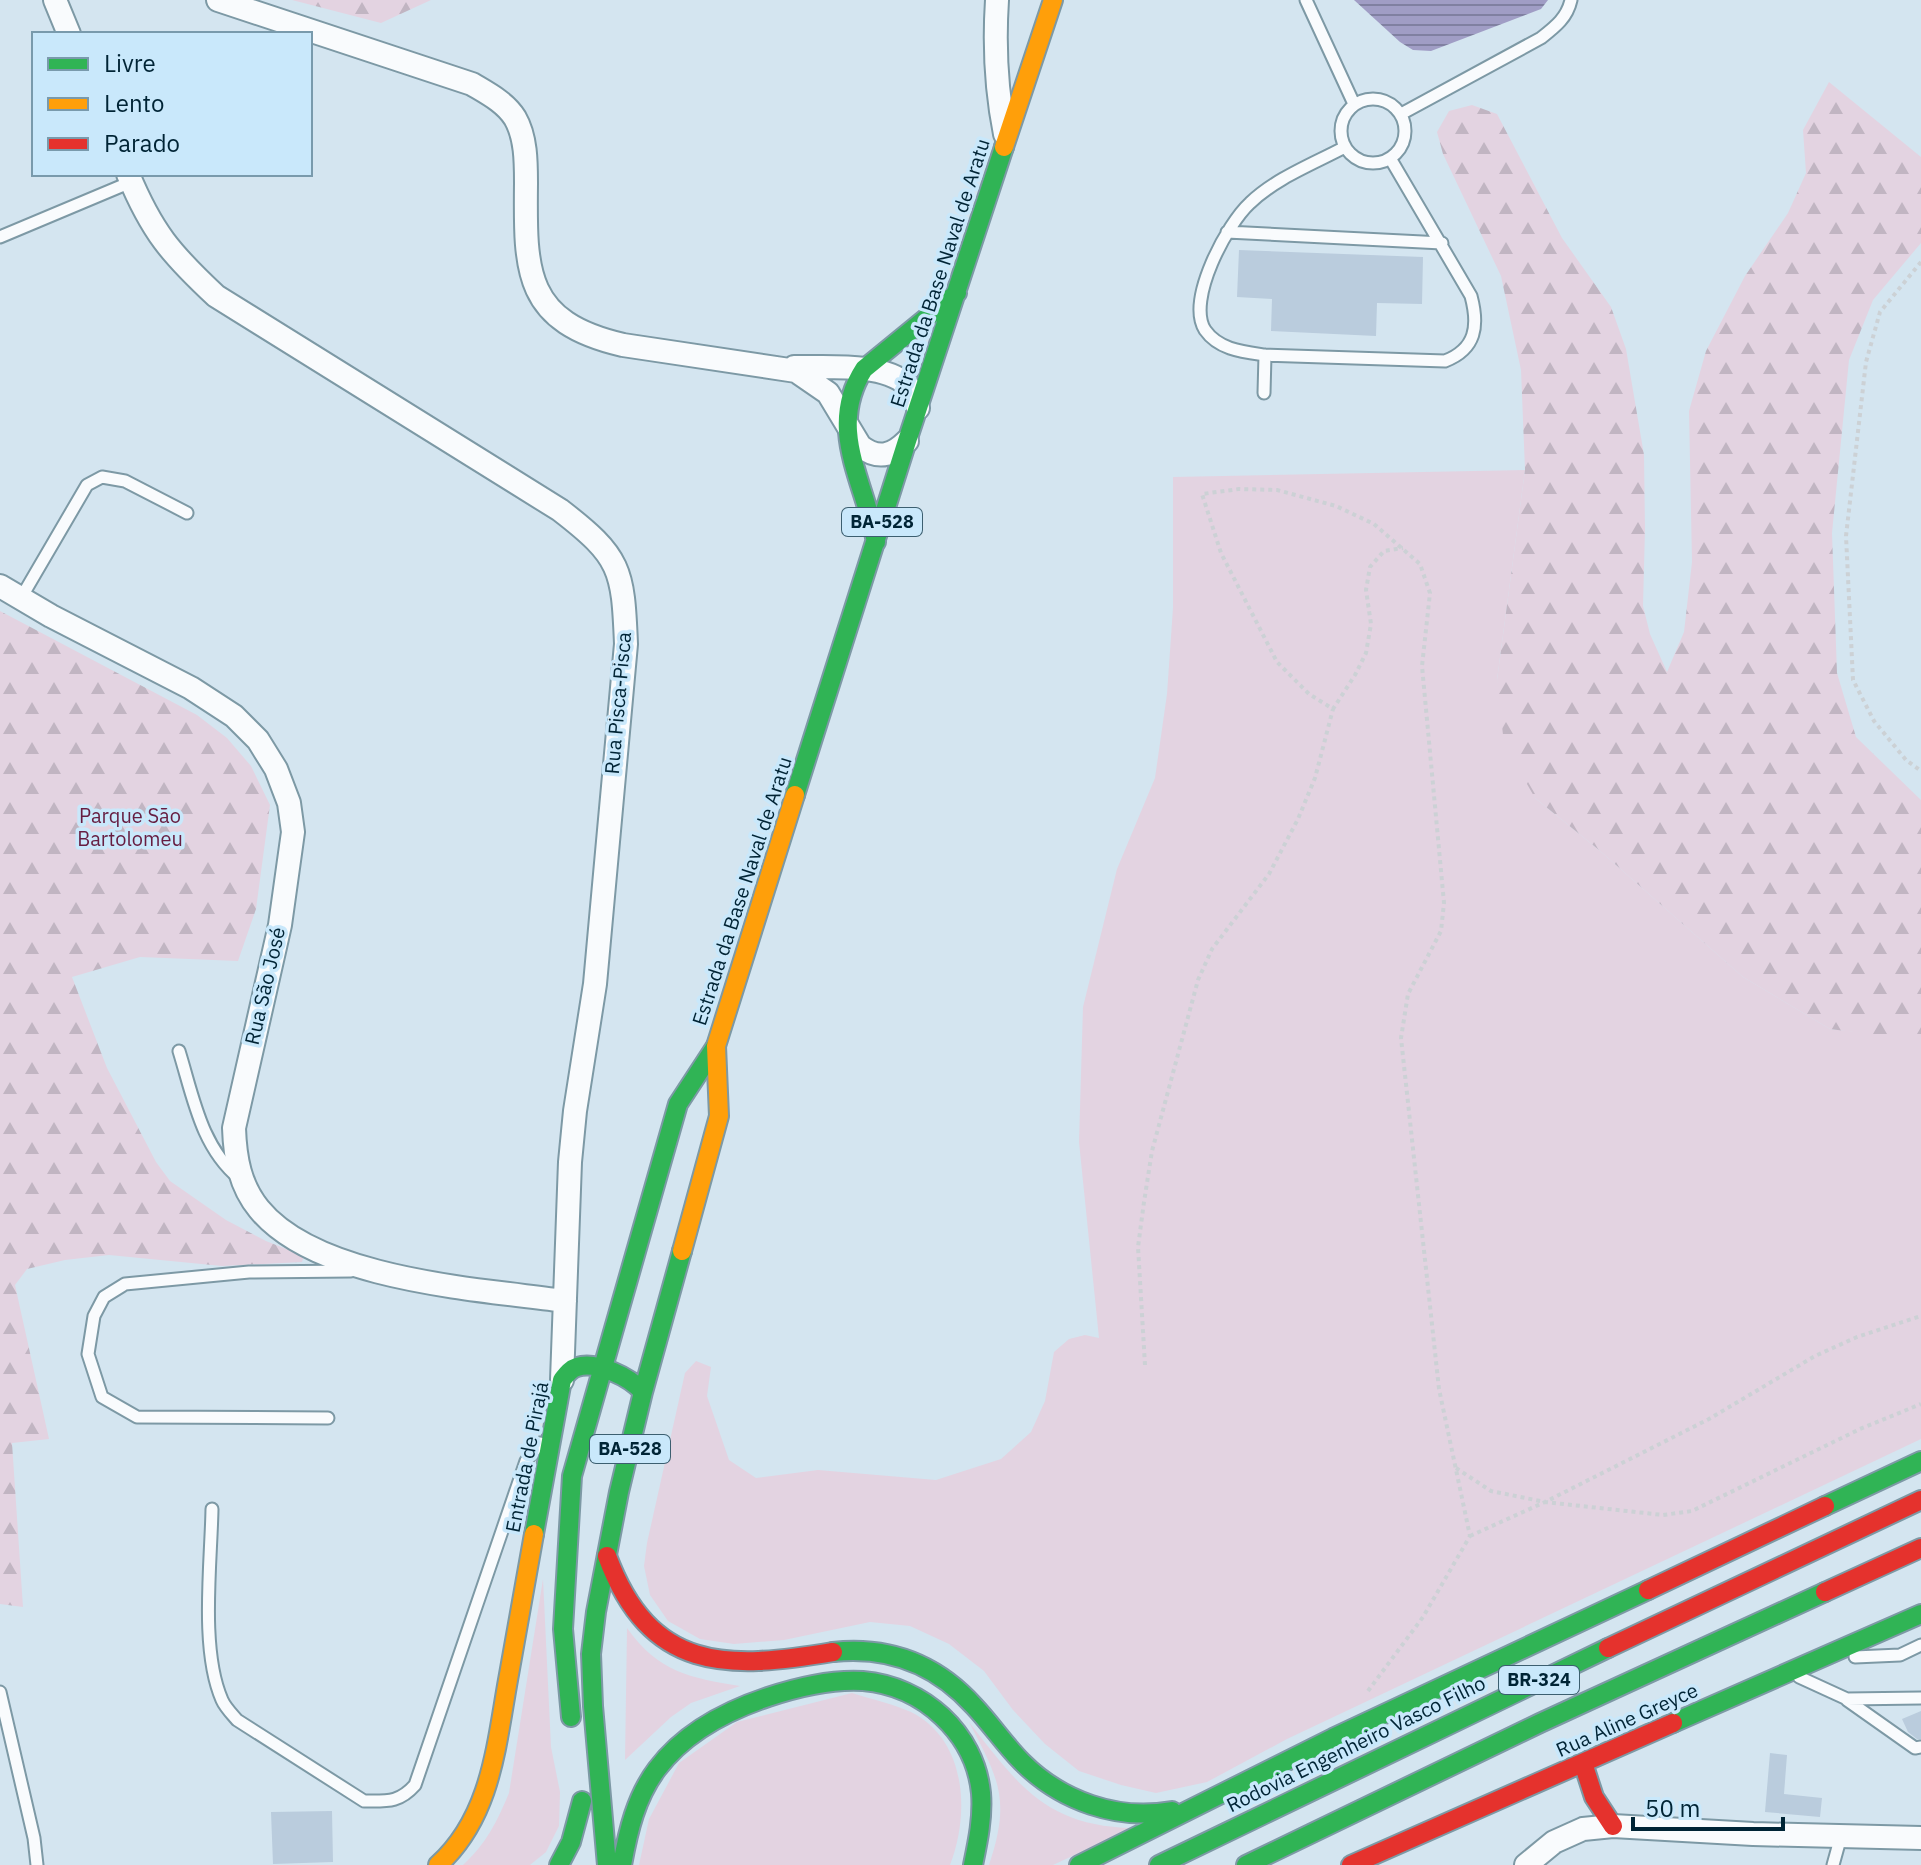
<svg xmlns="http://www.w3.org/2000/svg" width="1921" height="1865" font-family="'IBM Plex Sans',sans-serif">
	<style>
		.grass { fill: #e3d3e1 }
		.forest { fill: url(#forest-firs) }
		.water { fill: url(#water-rules) }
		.building { fill: #baccdd }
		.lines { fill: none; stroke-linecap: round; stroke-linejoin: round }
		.lane-casing { stroke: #7d99a5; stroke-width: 15 }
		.street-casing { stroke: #7d99a5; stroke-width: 26 }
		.fast-casing { stroke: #7d99a5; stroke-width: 22 }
		.slow-casing { stroke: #7d99a5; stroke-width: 22 }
		.jam-casing { stroke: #7d99a5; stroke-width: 22 }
		.path { stroke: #ccd1d5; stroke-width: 4; stroke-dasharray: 4 4; stroke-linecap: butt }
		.lane { stroke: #f9fbfd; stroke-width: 11 }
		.street { stroke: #f9fbfd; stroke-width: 22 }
		.fast { stroke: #30b455; stroke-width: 18 }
		.slow { stroke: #ff9f0a; stroke-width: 18 }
		.jam { stroke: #e5322d; stroke-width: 18 }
		.labels { text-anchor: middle; stroke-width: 7; stroke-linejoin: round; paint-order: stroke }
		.shield { fill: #c9e8fb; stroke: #3c5f70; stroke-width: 2 }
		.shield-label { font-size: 18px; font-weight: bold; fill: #002435 }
		.street-label { font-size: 20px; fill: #002435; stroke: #c9e8fb }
		.park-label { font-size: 20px; fill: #661d41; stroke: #c9e8fb }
	</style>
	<defs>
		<pattern id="forest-firs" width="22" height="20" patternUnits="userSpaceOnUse" patternTransform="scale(2)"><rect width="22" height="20" fill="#e3d3e1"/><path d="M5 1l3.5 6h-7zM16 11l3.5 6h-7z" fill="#c1b5c2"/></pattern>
		<pattern id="water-rules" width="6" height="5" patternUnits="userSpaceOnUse" patternTransform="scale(2)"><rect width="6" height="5" fill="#a09dc5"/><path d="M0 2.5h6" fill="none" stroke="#8080a1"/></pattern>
	</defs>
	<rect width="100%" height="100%" fill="#d4e5f0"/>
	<path class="grass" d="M1525,470L1497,680L1535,798L1599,850L1743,977L1830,1029L1921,1039V1439L1287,1739L1207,1782L1156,1793L1121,1785L1079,1771L1045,1744L1013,1710L984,1671L949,1644L910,1626L870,1622L784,1640L734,1644L700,1639L668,1621L650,1595L644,1566L647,1543L685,1373L696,1361L711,1367L707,1396L729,1460L756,1478L818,1470L936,1480L1001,1459L1031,1432L1045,1401L1054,1352L1069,1339L1085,1335L1099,1338L1079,1142L1083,1007L1117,869L1155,778L1167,694L1173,608V477Z
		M543,1579L551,1747L560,1792L559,1826L546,1852L530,1865H463C486,1844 497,1822 509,1793Z
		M627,1628C658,1672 690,1678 740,1686L691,1703L671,1717L625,1760Z
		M852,1693C871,1699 893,1704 911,1712C967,1740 970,1814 950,1865H639L649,1819L679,1763L737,1722Z
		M969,1722C1018,1785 1046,1826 1133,1828L1053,1865H989C1011,1799 999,1780 969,1722Z"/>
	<path class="forest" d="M292,0H431L381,23Z
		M1829,82L1921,157V243L1873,300L1849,360L1832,533L1837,673L1856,737L1921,800V1039L1915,1040L1830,1029L1743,977L1599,850L1535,798L1504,744L1497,680L1525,470L1521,370L1501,276L1443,154L1437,132L1449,111L1472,105L1497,114L1562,238L1611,307L1626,349L1644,455L1645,529L1643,606L1650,634L1667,672L1684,632L1692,562L1689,411L1706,351L1745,276L1788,213L1806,173L1803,130Z
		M0,611L197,715L227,738L251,766L270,805L256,909L238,961L140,957L72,977L107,1068L156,1162L170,1181L226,1220L266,1241L304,1256L302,1262L222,1266L109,1255L65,1260L27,1269L15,1285L49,1439L12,1443L23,1607L0,1604Z"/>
	<path class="water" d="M1354,0H1548L1541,9L1431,51L1413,50L1400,42Z"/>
	<path class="building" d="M1239,250L1423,257L1422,304L1377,303L1376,336L1271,331L1272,299L1237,297Z
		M1921,1711V1739H1917L1908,1732L1902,1719Z
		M1770,1753L1787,1755L1784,1794L1822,1798L1820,1817L1765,1812Z
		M332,1811L333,1862L273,1864L271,1812Z"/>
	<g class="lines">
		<defs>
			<path id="lane" d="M1306,0L1354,104
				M1341 131a32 32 0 1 1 64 0a32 32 0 1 1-64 0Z
				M1401,114L1541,38C1555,27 1567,18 1571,0
				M1345,147C1313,164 1276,178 1250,203C1227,224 1186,300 1205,330C1219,350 1244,352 1265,355L1445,361C1476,349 1479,326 1471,296L1390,158
				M1227,232L1442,243
				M0,237L131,182
				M1264,393L1265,355
				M21,598L87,485L102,477L125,481L187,513
				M179,1051C193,1096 201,1147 239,1178
				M328,1418L137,1417L102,1397L88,1354L94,1316L104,1297L125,1284L249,1272L351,1271
				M212,1509C211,1564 200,1650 222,1700C225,1707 231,1713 237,1720L364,1801C387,1801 399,1803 415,1785L526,1461L540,1443
				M1855,1657L1900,1655L1921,1645
				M1799,1677L1847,1699L1921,1698
				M0,1692L34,1838L37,1865
				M1847,1700L1915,1748L1921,1747
				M1833,1865L1841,1836"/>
			<path id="street" d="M55,0L69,34
				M218,0L472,84C487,93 505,102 515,118C526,137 526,162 526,183C525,272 524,322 623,345L796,371L828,393L860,446C878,460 892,456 907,441
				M997,0C994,46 996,89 1005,134
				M128,174C152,232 171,254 216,296L560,510C621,557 623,569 626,644L595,984L575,1111L570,1162L562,1380
				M794,367C825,368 883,362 907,385C913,391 915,399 918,408
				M0,586L51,616L191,688L234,716L258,740L276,769L289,803L293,832L280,925L234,1128C235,1158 240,1186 259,1209C317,1280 478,1289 565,1301
				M1526,1865L1554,1842L1583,1829L1613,1826L1753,1834L1921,1838"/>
			<path id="fast" d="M876,542C865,482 826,428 864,369L957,293
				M795,795L907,441L1004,147
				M1825,1506L1921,1461
				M534,1534L562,1380C566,1375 570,1369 577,1367C597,1361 630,1377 643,1392
				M833,1652C889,1646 936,1664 974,1706C991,1724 1005,1745 1022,1762C1061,1801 1117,1821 1172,1811
				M571,1717L563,1629L572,1476L678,1104L716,1046
				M1673,1723L1921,1614
				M559,1865L571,1842L582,1801
				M607,1865L593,1706L591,1654L596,1612L619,1492L643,1392L682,1251
				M622,1865C628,1831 636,1797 657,1769C684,1733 726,1711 768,1697C798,1687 831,1679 863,1681C923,1686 975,1733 981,1793C983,1817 978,1841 973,1865
				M1079,1865L1333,1738L1648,1590
				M1159,1865L1608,1648
				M1246,1865L1540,1723L1825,1592"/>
			<path id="slow" d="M1004,147L1053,0
				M682,1251L719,1116L716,1046L795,795
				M438,1865C491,1817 496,1747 508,1680C517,1631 525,1583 534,1534"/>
			<path id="jam" d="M607,1556C650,1672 726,1670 833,1652
				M1648,1590L1825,1506
				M1825,1592L1921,1548
				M1608,1648L1921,1500
				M1583,1763L1594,1797L1613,1826
				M1351,1865L1673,1723"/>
		</defs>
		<use href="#lane" class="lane-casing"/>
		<use href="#street" class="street-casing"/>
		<use href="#fast" class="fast-casing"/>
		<use href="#slow" class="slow-casing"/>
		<use href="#jam" class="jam-casing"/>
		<path class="path" d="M1921,262L1880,312L1866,362L1846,536L1853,680L1874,721L1906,760L1921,771
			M1145,1365L1138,1247L1144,1202L1152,1151L1198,980L1212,949L1269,874L1298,819L1315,778L1333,709
			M1456,1468L1491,1491L1545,1502L1663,1515L1692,1511L1860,1429L1921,1404
			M1470,1536L1545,1502L1709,1419L1815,1356L1857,1337L1921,1316
			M1368,1691L1423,1617L1470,1536L1439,1389L1401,1038L1408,994L1441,931L1444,903L1422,666L1430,593L1420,564L1374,524L1336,506L1277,490L1239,489L1202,494L1221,553L1277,662L1309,694L1333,709L1355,675L1366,653L1371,624L1366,590L1370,567L1384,551L1403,548"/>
		<use href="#lane" class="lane"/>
		<use href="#street" class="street"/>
		<use href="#fast" class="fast"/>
		<use href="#slow" class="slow"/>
		<use href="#jam" class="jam"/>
	</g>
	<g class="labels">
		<g class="shield">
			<rect x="842" y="508" width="80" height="28" rx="6"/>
			<rect x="590" y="1435" width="80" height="28" rx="6"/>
			<rect x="1499" y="1666" width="80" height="28" rx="6"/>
		</g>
		<g class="shield-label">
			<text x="882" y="528">BA-528</text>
			<text x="630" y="1455">BA-528</text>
			<text x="1539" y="1686">BR-324</text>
		</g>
		<g class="street-label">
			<text transform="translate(940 273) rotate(-72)" y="7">Estrada da Base Naval de Aratu</text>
			<text transform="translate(618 703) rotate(-85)" y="7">Rua Pisca-Pisca</text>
			<text transform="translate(742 891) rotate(-72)" y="7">Estrada da Base Naval de Aratu</text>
			<text transform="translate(265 986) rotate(-77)" y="7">Rua São José</text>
			<text transform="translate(527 1457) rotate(-79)" y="7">Entrada de Pirajá</text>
			<text transform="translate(1627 1720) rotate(-24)" y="7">Rua Aline Greyce</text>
			<text transform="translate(1356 1744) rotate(-26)" y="7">Rodovia Engenheiro Vasco Filho</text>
		</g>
		<g class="park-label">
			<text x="130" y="823">Parque São<tspan x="130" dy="23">Bartolomeu</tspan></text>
		</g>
	</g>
	<rect x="32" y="32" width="280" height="144" fill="#c9e8fb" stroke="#799aac" stroke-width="2"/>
	<rect x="48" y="58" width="40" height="12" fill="#30b455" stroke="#799aac" stroke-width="2"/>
	<text x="104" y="72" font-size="24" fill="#002435">Livre</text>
	<rect x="48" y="98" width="40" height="12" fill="#ff9f0a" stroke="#799aac" stroke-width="2"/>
	<text x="104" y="112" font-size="24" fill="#002435">Lento</text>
	<rect x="48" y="138" width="40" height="12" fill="#e5322d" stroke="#799aac" stroke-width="2"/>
	<text x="104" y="152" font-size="24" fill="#002435">Parado</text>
	<path d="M1633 1817v12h150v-12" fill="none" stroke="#002435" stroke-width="4"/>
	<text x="1645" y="1817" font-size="24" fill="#002435" stroke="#c9e8fb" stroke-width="6" paint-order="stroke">50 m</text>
</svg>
